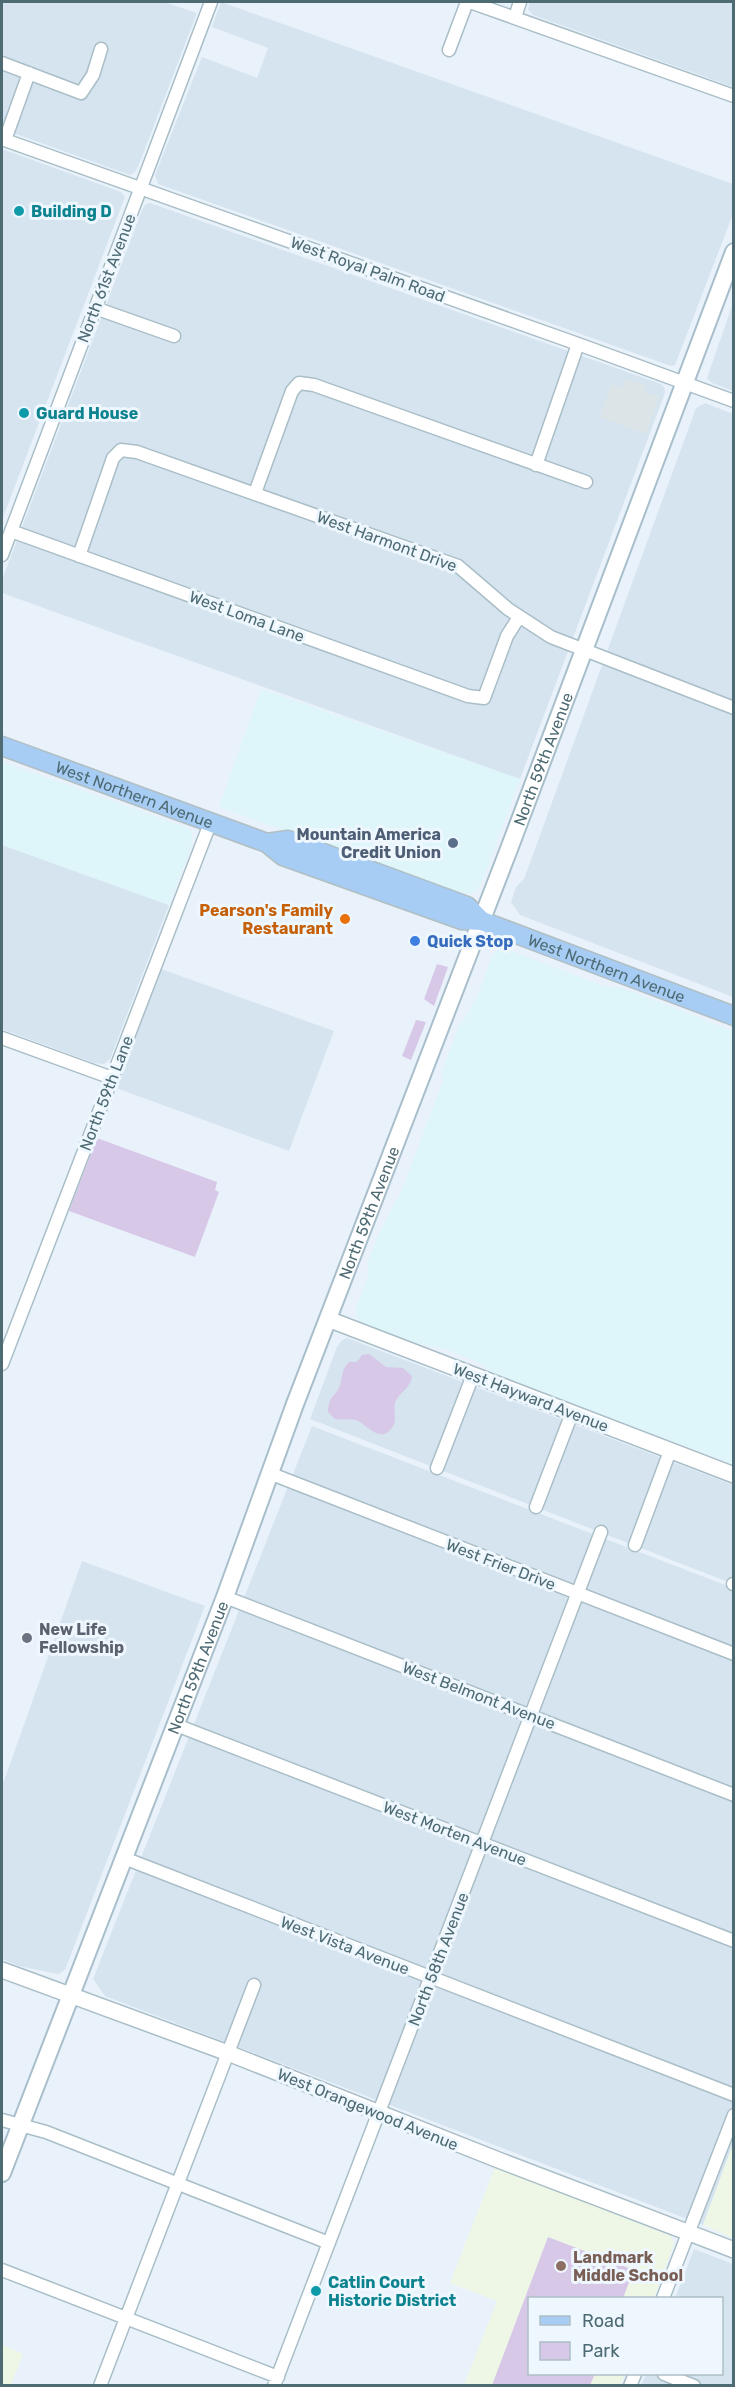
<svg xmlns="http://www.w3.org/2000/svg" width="735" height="2387" font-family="Rubik,sans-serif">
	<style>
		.residential { fill: #d5e4ef }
		.commercial { fill: #def5fa }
		.industrial { fill: #dce4e7 }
		.education { fill: #eef7e6 }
		.green { fill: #d7c8e8 }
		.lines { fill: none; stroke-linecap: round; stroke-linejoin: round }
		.minor-casing { stroke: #aabec7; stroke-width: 15 }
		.tertiary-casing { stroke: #aabec7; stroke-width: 18 }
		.secondary-casing { stroke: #a8bfcb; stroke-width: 20 }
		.primary-casing { stroke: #b1bec2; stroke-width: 21 }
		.minor { stroke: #fff; stroke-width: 12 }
		.tertiary { stroke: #fff; stroke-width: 15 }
		.secondary { stroke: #fff; stroke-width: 16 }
		.primary { stroke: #a7cdf4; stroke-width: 18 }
		.culture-dot { fill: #0f9aa8; stroke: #eff7fe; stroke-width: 2 }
		.service-dot { fill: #5c6f8a; stroke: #eff7fe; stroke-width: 2 }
		.food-dot { fill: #e8710a; stroke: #eff7fe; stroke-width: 2 }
		.shop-dot { fill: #3f7fe0; stroke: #eff7fe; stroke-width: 2 }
		.worship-dot { fill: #6b7280; stroke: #eff7fe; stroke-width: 2 }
		.education-dot { fill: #8d6e63; stroke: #eff7fe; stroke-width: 2 }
		.labels { text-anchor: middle; stroke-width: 6; stroke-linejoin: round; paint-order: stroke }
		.culture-label { font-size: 16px; font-weight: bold; fill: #0d838f; stroke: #eff7fe; text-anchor: start }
		.street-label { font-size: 16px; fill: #4e6b74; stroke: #eff7fe }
		.service-label { font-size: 16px; font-weight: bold; fill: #4e5e75; stroke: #eff7fe; text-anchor: end }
		.food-label { font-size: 16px; font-weight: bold; fill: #c56008; stroke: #eff7fe; text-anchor: end }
		.shop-label { font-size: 16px; font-weight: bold; fill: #366cbe; stroke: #eff7fe; text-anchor: start }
		.worship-label { font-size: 16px; font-weight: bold; fill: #5b616d; stroke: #eff7fe; text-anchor: start }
		.education-label { font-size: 16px; font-weight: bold; fill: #785e54; stroke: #eff7fe; text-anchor: start }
	</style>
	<rect width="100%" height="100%" fill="#e9f2fb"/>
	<path class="residential" d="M2,2H164L197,13L138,167L134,173L130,175L2,129Z
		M221,2L733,184V214L675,365L671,366L158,184L155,175L202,57L257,78L268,48L212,27Z
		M530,2H733V87L533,15L528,9Z
		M2,149L121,192L125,197L2,520Z
		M150,203L661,384L664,387L665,393L520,779L2,593V580L142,210L146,204Z
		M733,303V391L712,383L707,378Z
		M705,403L733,414V997L520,915L511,902L516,887L524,879L696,408Z
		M2,845L169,905L110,1059L104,1064L94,1063L2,1029Z
		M161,969L334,1031L289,1151L116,1088Z
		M347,1338L733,1485V1584L310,1419L337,1347L342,1340Z
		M312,1426L733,1588V2144L703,2225L105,1996L93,1979Z
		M82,1561L205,1606L65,1970L58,1974L19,1966L2,1959V1781H4Z
		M694,2249L733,2264V2385L641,2386L646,2374H722V2298H675Z"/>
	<path class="commercial" d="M261,689L520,779L482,882L476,891L471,894L461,893L219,807Z
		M2,762L188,828L192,833V844L169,905L2,845Z
		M500,949H507L603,986L622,988L733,1031V1464L495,1374L480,1363L445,1349L413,1342L364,1323L356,1317V1308L368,1276V1261L381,1229L401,1192L443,1081L442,1071L458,1029L477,997L493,954Z"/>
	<path class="industrial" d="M629,380L646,385L644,392L659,397L646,434L600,417L611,385L622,388L624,381Z"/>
	<path class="education" d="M733,2144V2238L703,2225Z
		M495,2167L671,2236L674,2244L672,2249L654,2298H530V2374H625L620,2385H464L497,2301L450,2283Z
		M2,2345L23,2354L11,2385H2Z"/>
	<path class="green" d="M437,964L448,967L434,1006L424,999Z
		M416,1020L426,1022L411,1060L402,1056Z
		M97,1138L217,1182L215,1190L219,1192L195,1257L69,1211Z
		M369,1354L386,1367L403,1368L412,1376C411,1388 399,1392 395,1403C393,1411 397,1419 393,1426C382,1445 368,1426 358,1421C351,1418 342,1420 335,1419L328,1412C328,1395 337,1396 340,1385C343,1376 341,1370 349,1362H357L362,1355Z
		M548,2237L634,2270L623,2298H530V2374H595L590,2385H492Z"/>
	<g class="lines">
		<defs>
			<path id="minor" d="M470,2L734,96
				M515,17L520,2
				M449,50L467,2
				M2,63L81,93L93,75L101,49
				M2,139L578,344L734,401
				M5,140L29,73
				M95,308L174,336
				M536,465L578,344
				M255,493L292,391L299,383L314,385L586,482
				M11,531L468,696L484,698L507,636L519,617
				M2,555L211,2
				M79,556L113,458L121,450L137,452L458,566L508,609L551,637L734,708
				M2,1038L112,1078
				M2,1364L211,821
				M437,1468L473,1375
				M269,1473L734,1654
				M536,1507L572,1413
				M635,1545L670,1451
				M733,1584H734
				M225,1597L734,1795
				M176,1725L734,1941
				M124,1858L734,2095
				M2,2120L46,2132L329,2243
				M2,2270L278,2377
				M663,2298L734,2115
				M664,2374L694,2386
				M100,2386L254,1985
				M274,2386L601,1532
				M630,2386L635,2374"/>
			<path id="tertiary" d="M328,1319L734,1475
				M2,1970L228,2053L501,2161L734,2250"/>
			<g id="secondary">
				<path id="s1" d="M2,2173L225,1597L295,1404L509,849L734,252"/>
			</g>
			<g id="primary">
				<path id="s2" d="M2,746L267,843L283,856L462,920L482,921L734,1016"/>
				<path d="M267,843L288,840L467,906L482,921"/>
			</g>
		</defs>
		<use href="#minor" class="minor-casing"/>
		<use href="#tertiary" class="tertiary-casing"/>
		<use href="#secondary" class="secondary-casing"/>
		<use href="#primary" class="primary-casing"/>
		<use href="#minor" class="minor"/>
		<use href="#tertiary" class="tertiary"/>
		<use href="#secondary" class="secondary"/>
		<use href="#primary" class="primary"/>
	</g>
	<g class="culture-dot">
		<circle cx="19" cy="211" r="6"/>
		<circle cx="24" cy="413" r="6"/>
		<circle cx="316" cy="2291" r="6"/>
	</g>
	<circle class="service-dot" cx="453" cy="843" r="6"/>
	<circle class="food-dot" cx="345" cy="919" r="6"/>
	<circle class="shop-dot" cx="415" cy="941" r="6"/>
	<circle class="worship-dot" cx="27" cy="1638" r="6"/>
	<circle class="education-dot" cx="561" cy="2266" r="6"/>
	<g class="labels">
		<g class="culture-label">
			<text x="31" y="217">Building D</text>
			<text x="36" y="419">Guard House</text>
			<text x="328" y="2288">Catlin Court<tspan x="328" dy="18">Historic District</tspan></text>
		</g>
		<g class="street-label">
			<text transform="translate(368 269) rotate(20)" y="6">West Royal Palm Road</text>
			<text transform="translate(106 278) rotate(-69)" y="6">North 61st Avenue</text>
			<text transform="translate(387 541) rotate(20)" y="6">West Harmont Drive</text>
			<text transform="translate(247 616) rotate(20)" y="6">West Loma Lane</text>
			<text dy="6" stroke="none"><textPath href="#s1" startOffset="1514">North 59th Avenue</textPath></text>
			<text dy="6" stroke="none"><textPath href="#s2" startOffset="141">West Northern Avenue</textPath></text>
			<text dy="6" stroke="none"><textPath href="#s2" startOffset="646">West Northern Avenue</textPath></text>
			<text transform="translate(106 1093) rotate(-69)" y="6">North 59th Lane</text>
			<text dy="6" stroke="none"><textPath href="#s1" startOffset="1028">North 59th Avenue</textPath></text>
			<text transform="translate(531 1397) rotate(21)" y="6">West Hayward Avenue</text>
			<text transform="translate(501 1564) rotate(21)" y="6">West Frier Drive</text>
			<text dy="6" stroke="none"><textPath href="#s1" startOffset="542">North 59th Avenue</textPath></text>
			<text transform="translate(479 1695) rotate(21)" y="6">West Belmont Avenue</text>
			<text transform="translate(455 1833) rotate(21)" y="6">West Morten Avenue</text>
			<text transform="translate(345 1945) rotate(21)" y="6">West Vista Avenue</text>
			<text transform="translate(438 1959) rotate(-69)" y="6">North 58th Avenue</text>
			<text transform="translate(368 2109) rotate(22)" y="6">West Orangewood Avenue</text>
		</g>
		<g class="service-label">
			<text x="441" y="840">Mountain America<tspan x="441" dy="18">Credit Union</tspan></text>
		</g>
		<g class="food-label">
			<text x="333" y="916">Pearson's Family<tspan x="333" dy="18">Restaurant</tspan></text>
		</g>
		<g class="shop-label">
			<text x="427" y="947">Quick Stop</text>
		</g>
		<g class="worship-label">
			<text x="39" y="1635">New Life<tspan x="39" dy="18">Fellowship</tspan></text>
		</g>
		<g class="education-label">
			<text x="573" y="2263">Landmark<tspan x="573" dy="18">Middle School</tspan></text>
		</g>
	</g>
	<rect width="735" height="2387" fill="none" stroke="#4e6b74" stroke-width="6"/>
	<rect x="528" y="2297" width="195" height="78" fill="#eff7fe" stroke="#afbfc7" stroke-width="1.5"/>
	<rect x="540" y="2316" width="30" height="9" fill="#a7cdf4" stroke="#afbfc7" stroke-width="1.5"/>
	<text x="582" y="2327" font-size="18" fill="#4e6b74">Road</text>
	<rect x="540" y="2342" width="30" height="18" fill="#d7c8e8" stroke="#afbfc7" stroke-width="1.5"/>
	<text x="582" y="2357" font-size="18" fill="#4e6b74">Park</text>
</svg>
